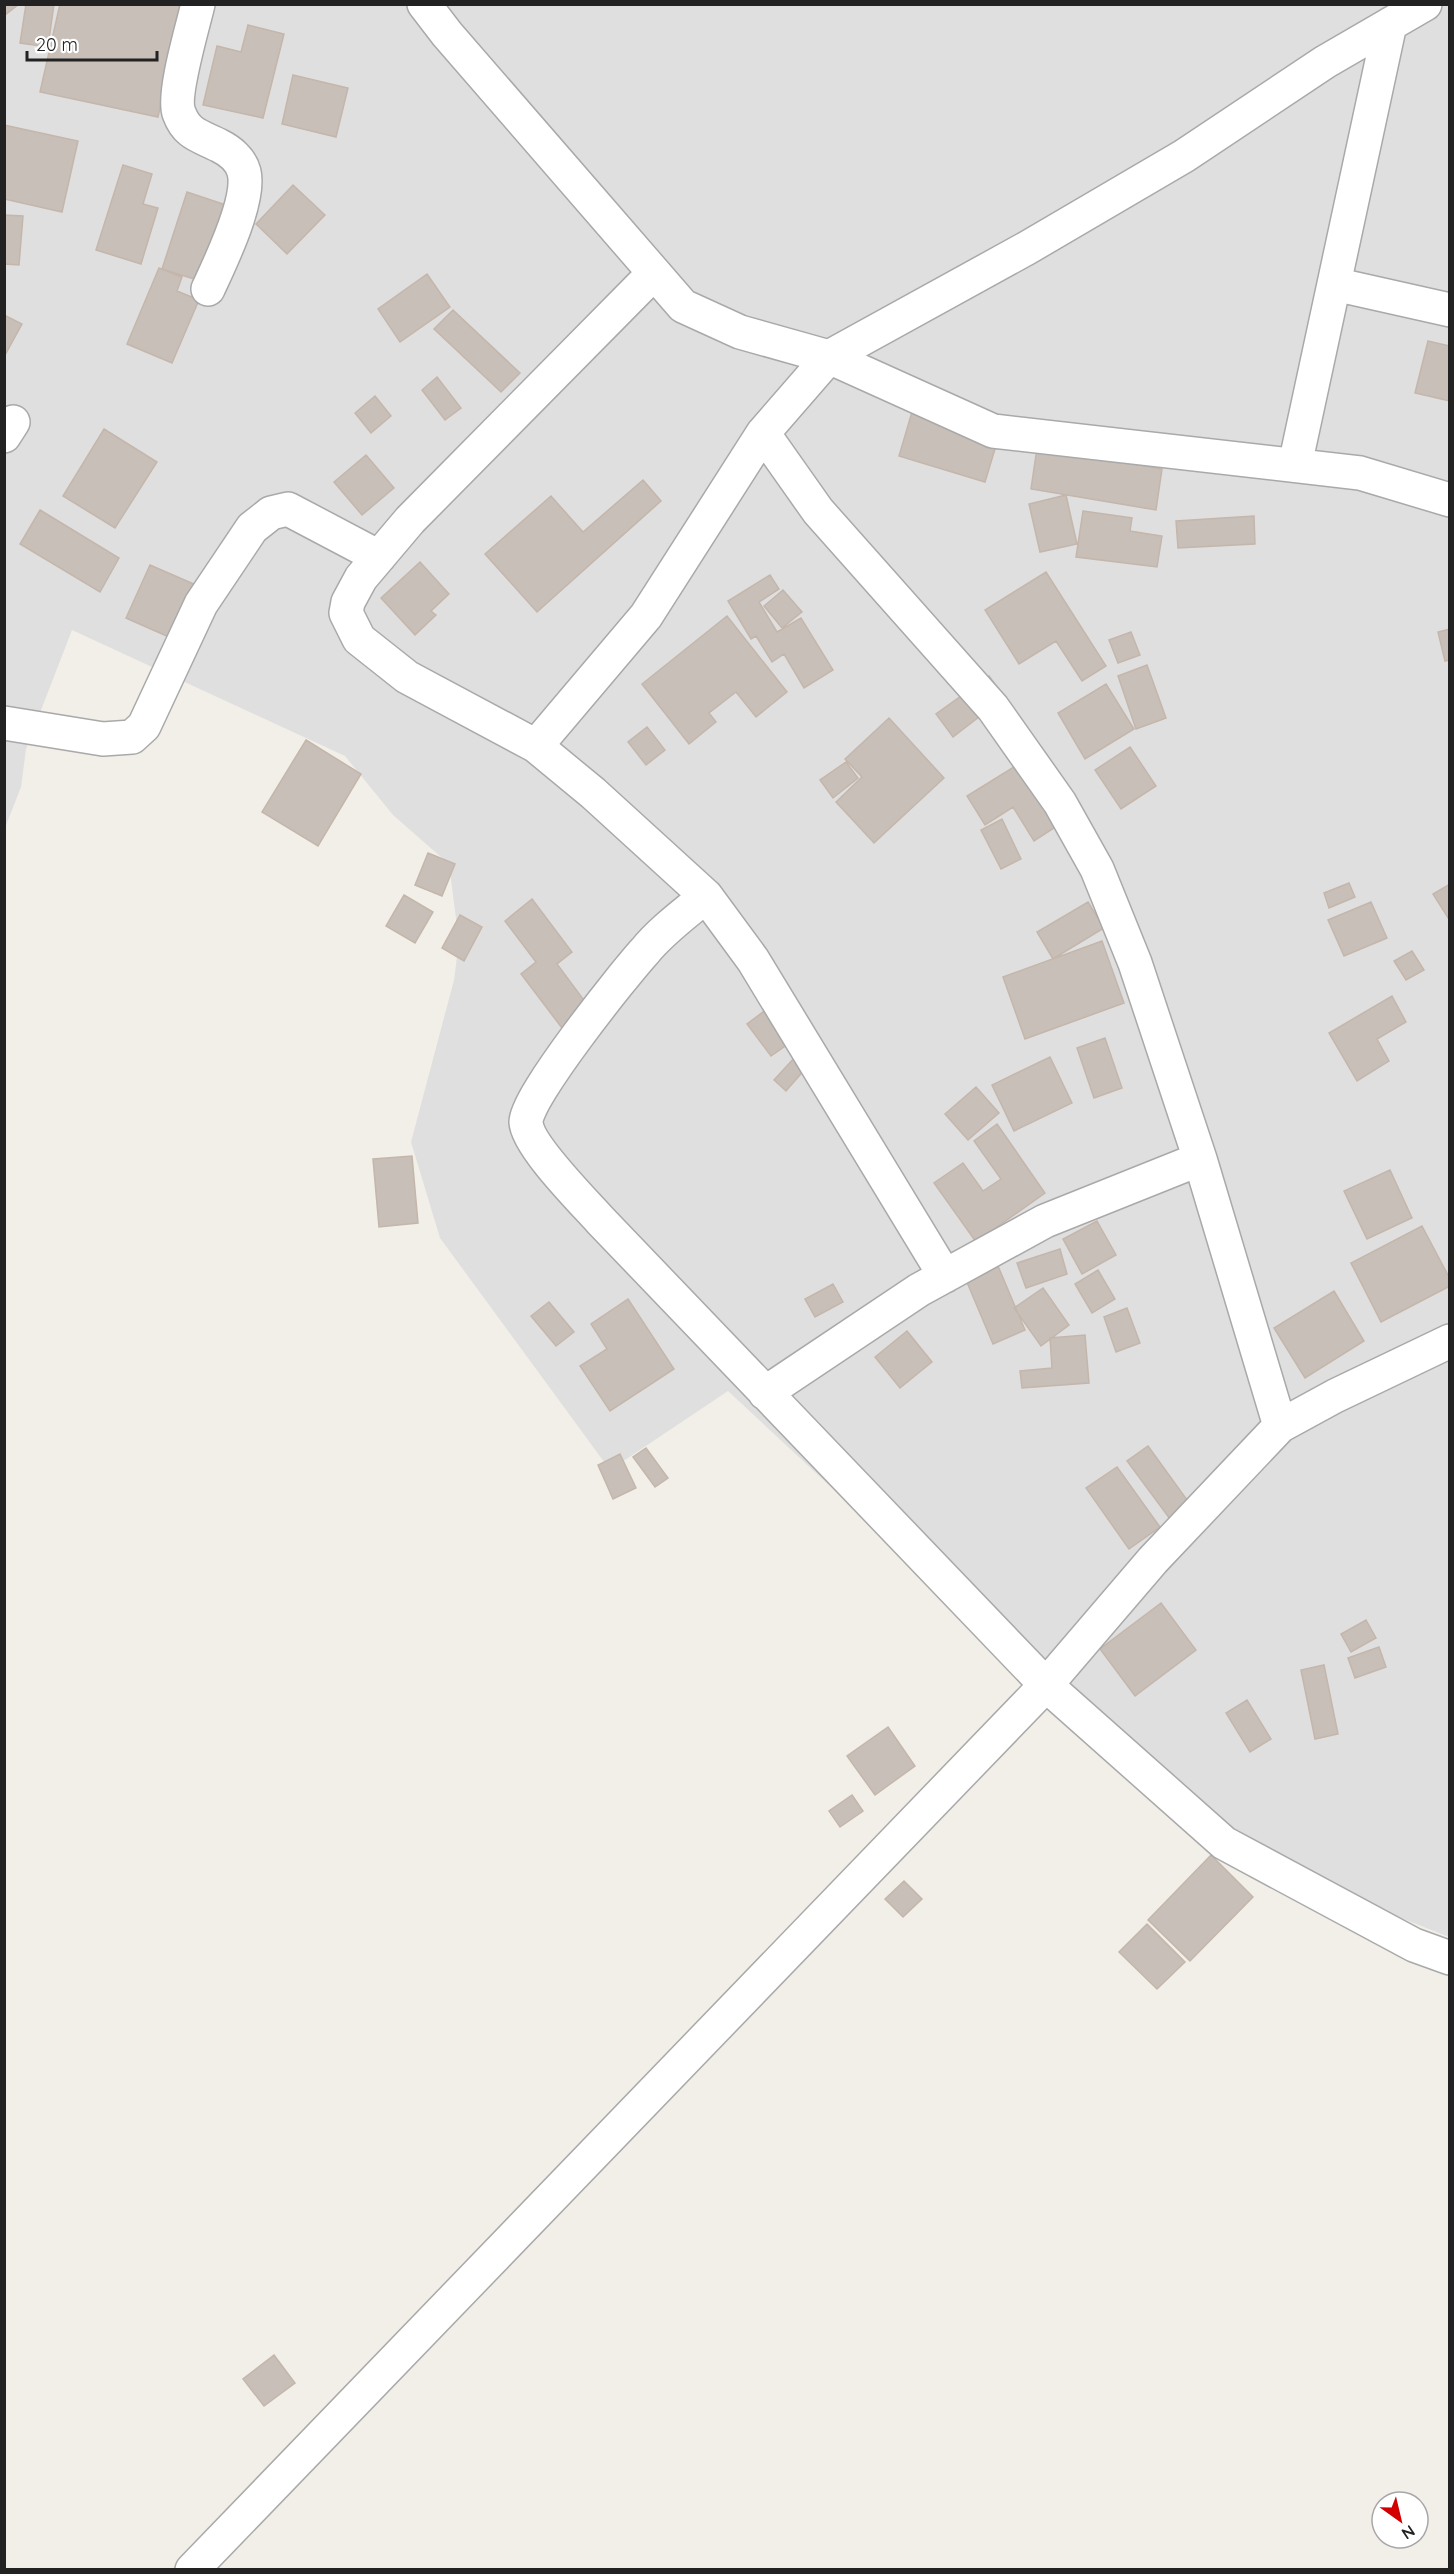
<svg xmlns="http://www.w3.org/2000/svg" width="1454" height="2574" font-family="Quicksand,sans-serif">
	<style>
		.residential { fill: #e0dfdf }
		.building { fill: #c7bfb8; stroke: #c4b6ab; stroke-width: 1.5 }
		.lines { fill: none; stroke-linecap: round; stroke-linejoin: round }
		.minor-casing { stroke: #a9a9a9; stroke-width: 36 }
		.minor { stroke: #fff; stroke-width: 33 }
	</style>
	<rect width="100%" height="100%" fill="#f2efe9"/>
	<path class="residential" d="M5,5H1449V1937L1213,1843L728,1391L610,1470L440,1238L411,1142L454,980L459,942L449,864L393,815L345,756L72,630L26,749L21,787L5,828Z"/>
	<path class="building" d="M4,4H19L5,15Z
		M26,4H54L48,47L20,43Z
		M60,4H182L158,117L40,92Z
		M248,25L284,34L263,118L203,105L217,46L241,52Z
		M293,75L348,88L336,137L282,124Z
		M4,125L78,141L62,212L4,199Z
		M123,165L152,174L143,204L158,208L141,264L96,250Z
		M293,185L325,215L287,254L256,224Z
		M187,192L244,211L220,287L162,269Z
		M4,215L23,216L19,265L4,264Z
		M159,268L182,277L177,291L199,300L172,363L127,344Z
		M427,274L450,307L400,342L378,309Z
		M453,310L520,373L501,392L434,329Z
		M4,315L22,324L4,357Z
		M1428,341L1450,346V401L1415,393Z
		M437,377L461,408L445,420L422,390Z
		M375,396L391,416L371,433L355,413Z
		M912,412L998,439L985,482L899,456Z
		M104,429L157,462L115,528L63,496Z
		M1037,448L1162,469L1156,510L1031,489Z
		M366,455L394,488L362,515L334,482Z
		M643,480L661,501L537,612L485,554L551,496L583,532Z
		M1066,495L1077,544L1040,552L1029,504Z
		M40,510L119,558L100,592L20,544Z
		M1083,511L1132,518L1130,531L1162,536L1157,567L1076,557Z
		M1254,516L1255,544L1178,548L1176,521Z
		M420,562L449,594L431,611L436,615L415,635L381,598Z
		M150,565L212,592L187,645L126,618Z
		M1046,572L1106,666L1082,681L1056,641L1019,664L985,610Z
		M770,575L779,589L759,602L777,632L801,618L833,670L804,688L784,654L772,662L756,636L751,639L728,601Z
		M783,590L802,612L782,628L764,606Z
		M727,616L787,692L756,717L736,692L709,713L716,722L689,744L642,684Z
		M1450,629V660L1445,661L1438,632Z
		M1131,632L1140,655L1118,663L1109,640Z
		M1147,665L1166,718L1136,729L1118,676Z
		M989,676L1026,727L979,717L953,737L936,714Z
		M1106,684L1134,729L1085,759L1058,713Z
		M889,718L944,778L874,843L836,802L862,777L845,759Z
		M647,727L665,750L646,765L628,742Z
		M306,740L361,774L318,846L262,812Z
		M1130,747L1156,786L1121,809L1095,770Z
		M1035,754L1074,815L1034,841L1013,807L985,825L967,796Z
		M846,762L858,778L833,798L820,780Z
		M1002,819L1021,859L1001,869L981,830Z
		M428,853L455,864L442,896L415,885Z
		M1349,883L1355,897L1329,908L1324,893Z
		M1450,884V921L1433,894Z
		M404,895L433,912L415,943L386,926Z
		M532,899L572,952L557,964L592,1011L565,1032L521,974L536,962L505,921Z
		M1088,902L1104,928L1053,959L1037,932Z
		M1371,902L1387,938L1344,956L1328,920Z
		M460,915L482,927L464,961L442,948Z
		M1102,941L1124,1003L1025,1039L1003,977Z
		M1412,951L1424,970L1406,980L1394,961Z
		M787,994L811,1028L771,1056L747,1024Z
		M1392,996L1406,1022L1377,1039L1389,1061L1357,1081L1329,1033Z
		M1105,1038L1122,1088L1094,1098L1077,1048Z
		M795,1057L806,1068L786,1091L774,1080Z
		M1050,1057L1072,1103L1014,1131L992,1085Z
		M976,1087L999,1113L968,1140L945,1114Z
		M997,1124L1045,1193L976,1242L934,1183L963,1163L983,1191L1001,1179L974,1141Z
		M412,1156L418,1223L379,1227L373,1159Z
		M1390,1170L1412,1218L1367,1239L1344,1191Z
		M1097,1221L1116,1255L1082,1274L1063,1239Z
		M1422,1226L1450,1279V1286L1381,1322L1351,1263Z
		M1060,1249L1067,1274L1026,1288L1017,1263Z
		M998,1266L1025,1330L993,1344L966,1280Z
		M1098,1270L1115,1299L1092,1313L1075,1284Z
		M833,1284L843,1302L815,1317L805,1299Z
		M1043,1288L1069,1325L1041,1346L1014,1308Z
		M1334,1291L1364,1341L1305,1378L1274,1328Z
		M628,1299L674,1369L610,1411L580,1366L607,1349L591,1324Z
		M549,1302L574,1332L556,1346L531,1316Z
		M1127,1308L1140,1343L1116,1352L1104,1317Z
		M907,1331L932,1362L900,1388L875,1357Z
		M1085,1335L1089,1383L1022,1388L1020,1371L1052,1368L1050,1338Z
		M1148,1446L1190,1504L1170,1519L1127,1461Z
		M646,1448L668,1478L655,1487L633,1457Z
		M620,1454L636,1488L613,1499L598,1465Z
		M1117,1467L1160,1527L1129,1549L1086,1488Z
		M1161,1603L1196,1650L1135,1696L1100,1649Z
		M1366,1620L1376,1638L1351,1652L1341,1634Z
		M1379,1647L1386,1667L1355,1678L1348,1658Z
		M1324,1665L1338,1734L1315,1739L1301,1670Z
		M1247,1700L1271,1739L1250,1752L1226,1713Z
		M888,1727L915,1766L875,1795L847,1756Z
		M852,1795L863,1811L840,1827L829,1811Z
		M1211,1855L1253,1897L1190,1961L1148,1920Z
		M904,1881L922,1899L903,1917L885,1899Z
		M1147,1924L1185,1962L1157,1989L1119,1952Z
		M274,2355L295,2383L264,2406L243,2379Z"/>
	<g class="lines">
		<defs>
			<path id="minor" d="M198,4C193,26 172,95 179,113C187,135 201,136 220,146C230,151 241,160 244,172C251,200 220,263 208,289
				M424,4L447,34L683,306L740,332L829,357L993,431L1360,473L1450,500
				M1334,284L1450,310
				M763,433L646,616L536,746L593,793L706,896C686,913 662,930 645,951C624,974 525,1098 526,1122C527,1145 583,1201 600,1220L1046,1685L1224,1843L1414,1945L1450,1958
				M4,436L13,422
				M1295,465L1390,24
				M4,723L103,739L132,737L144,726L201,604L252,528L271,513L288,509L379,557
				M536,746L407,677L359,639L346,613L348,602L361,578L410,520L654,273
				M706,896L753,960L945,1276
				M765,1393L919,1290L1045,1221L1200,1159
				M1280,1426L1200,1159L1135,963L1097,869L1060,803L993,708L818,511L763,433L829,357L1027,248L1184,156L1325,62L1425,4
				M192,2570L1046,1685L1153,1560L1280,1426L1335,1396L1450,1341"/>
		</defs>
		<use href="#minor" class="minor-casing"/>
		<use href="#minor" class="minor"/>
	</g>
	<rect width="1454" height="2574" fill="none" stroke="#222222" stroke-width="12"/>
	<g transform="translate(1400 2520) rotate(146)"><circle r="28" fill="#ffffff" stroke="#a7a7a7" stroke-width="1.5"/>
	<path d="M0-4.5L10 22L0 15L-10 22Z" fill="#d40000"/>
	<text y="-9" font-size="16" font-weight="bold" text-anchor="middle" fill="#222222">N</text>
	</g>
	<path d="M27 51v9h130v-9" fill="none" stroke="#222222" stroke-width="3"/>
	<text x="36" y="51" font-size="18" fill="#222222" stroke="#ffffff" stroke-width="4.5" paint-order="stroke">20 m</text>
</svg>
